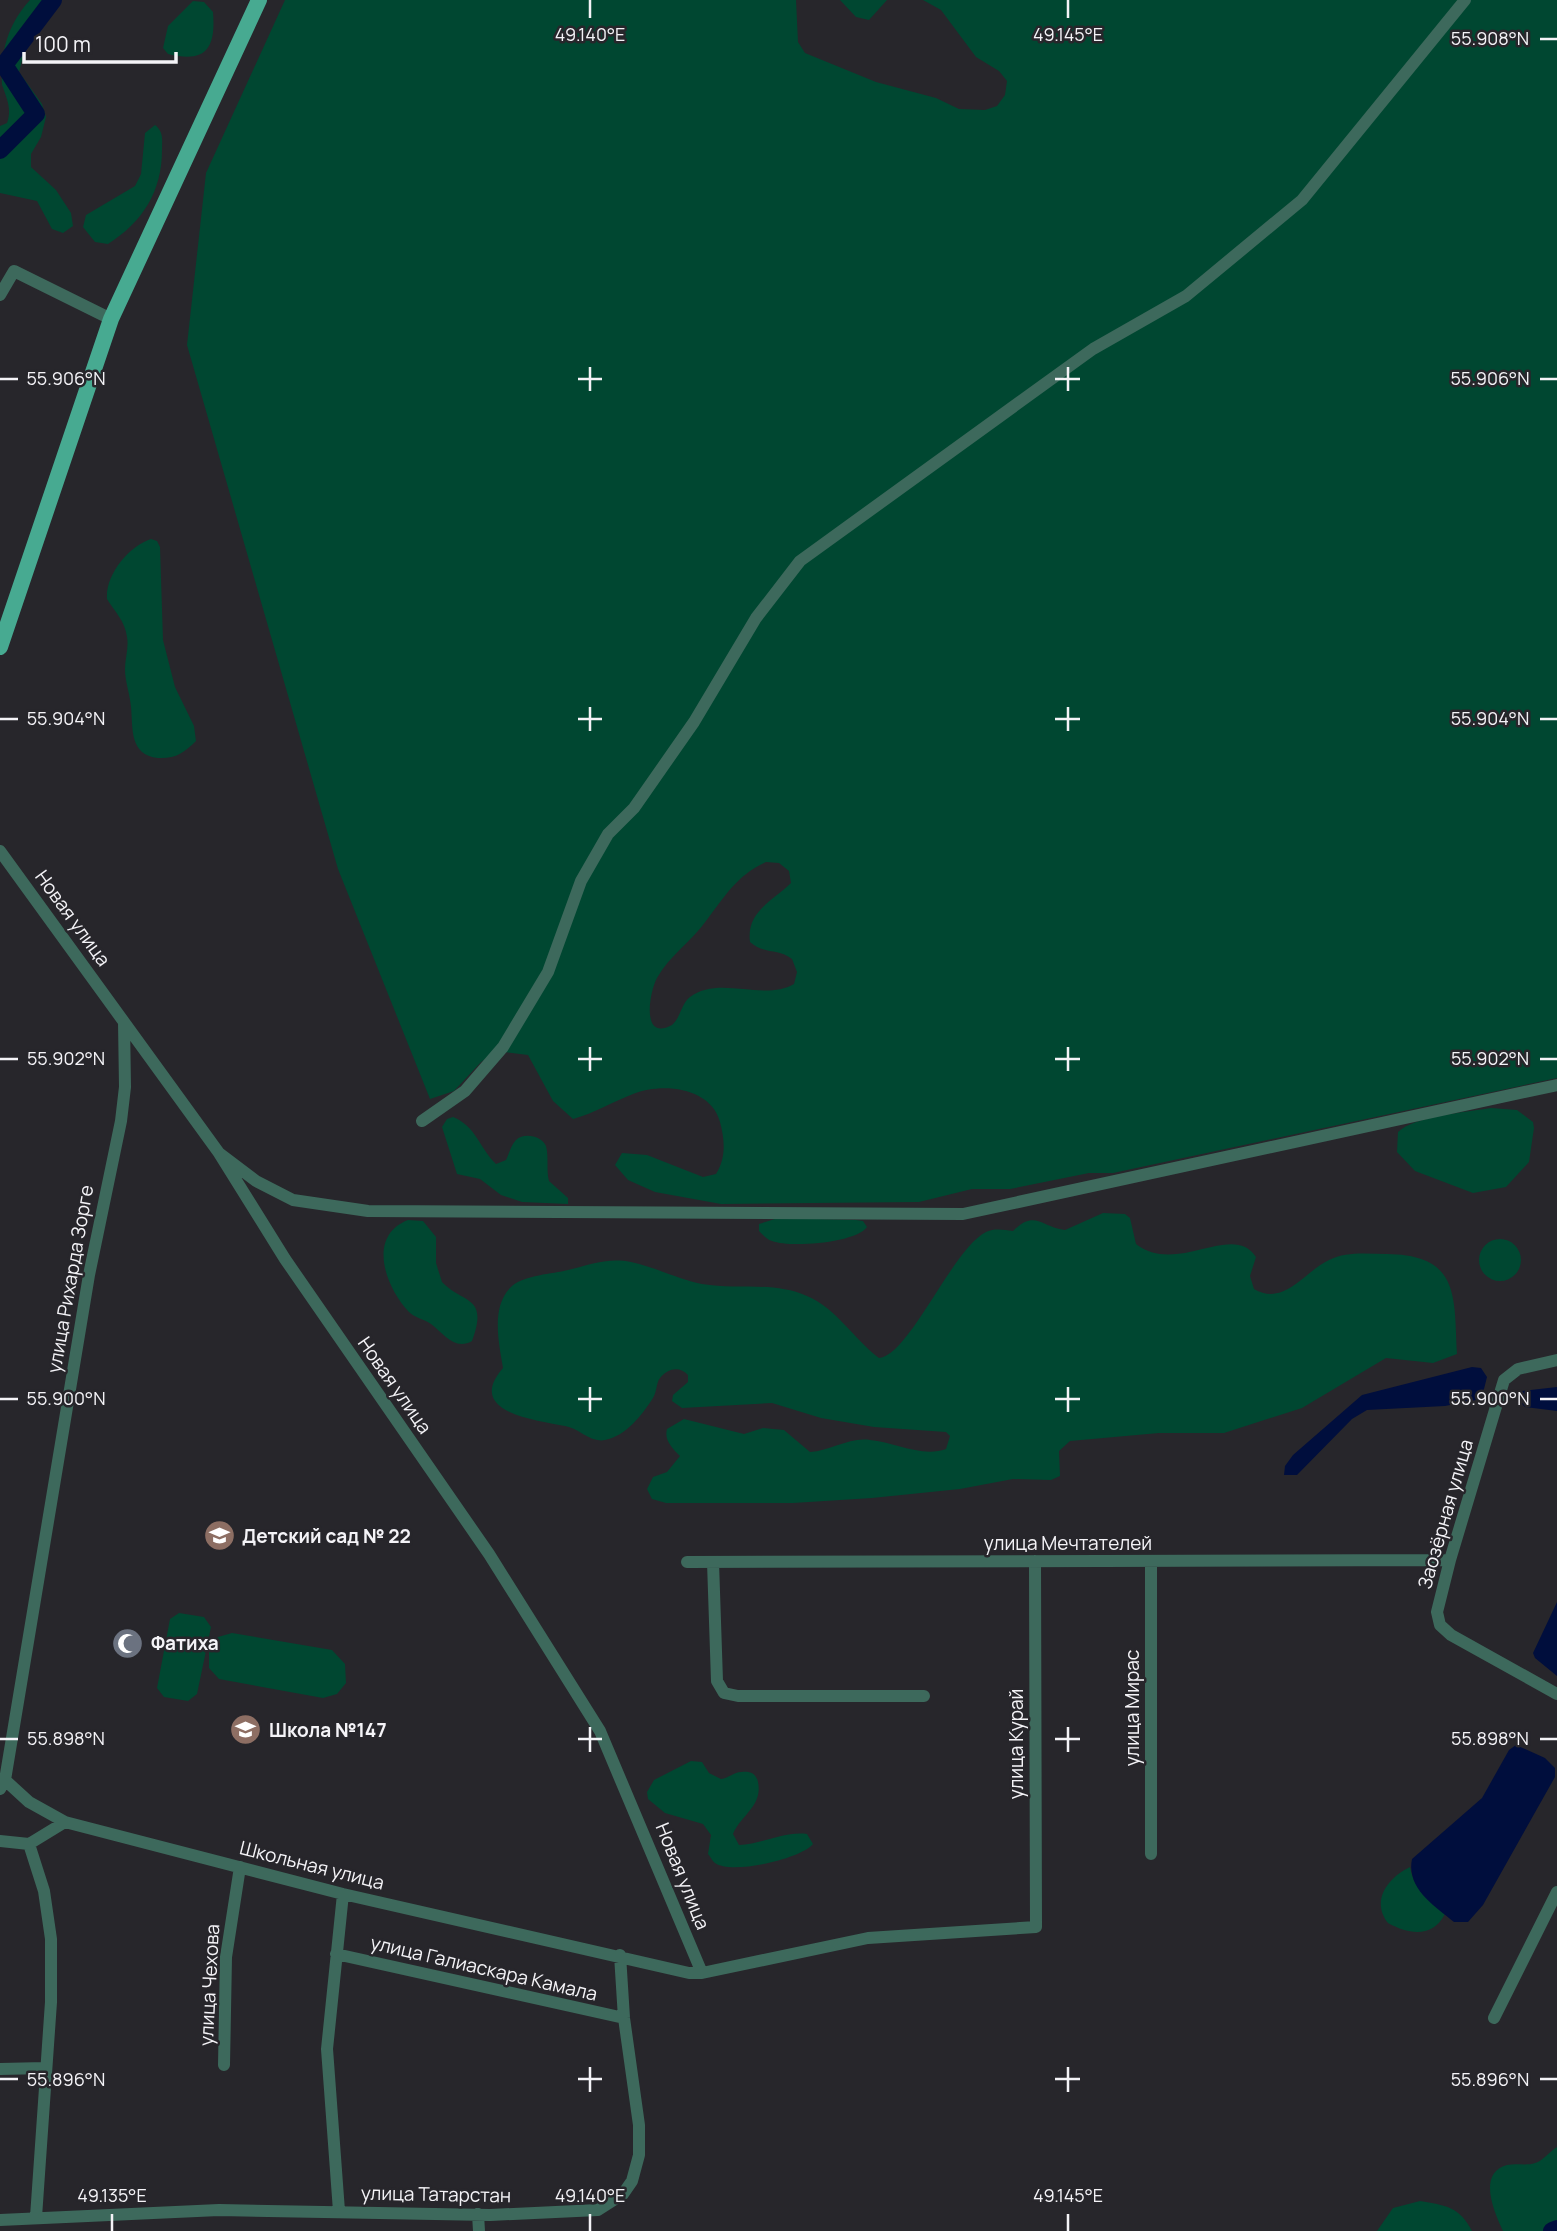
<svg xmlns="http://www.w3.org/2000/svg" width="1557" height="2231" font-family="Manrope,sans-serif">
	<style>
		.green { fill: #004731; fill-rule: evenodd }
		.water { fill: #000e3d }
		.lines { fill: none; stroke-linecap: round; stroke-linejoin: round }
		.river { stroke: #000e3d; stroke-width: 18 }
		.minor { stroke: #3d695c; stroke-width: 12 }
		.major { stroke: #47aa91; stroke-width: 16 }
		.ticks { fill: none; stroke: #f4f3f7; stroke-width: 2.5 }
		.labels { text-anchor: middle; stroke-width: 5; stroke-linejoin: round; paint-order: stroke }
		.street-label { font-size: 19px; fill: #f4f3f7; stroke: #27262b }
		.poi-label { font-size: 19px; font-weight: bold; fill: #f4f3f7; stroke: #27262b; text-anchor: start }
		.ticks-label { font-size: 18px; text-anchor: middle; fill: #f4f3f7; stroke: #27262b; stroke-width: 5; stroke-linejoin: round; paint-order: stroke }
	</style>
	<rect width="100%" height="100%" fill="#27262b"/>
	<path class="green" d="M30,0H62L27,41L19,72L42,104L46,117L41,137L31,154V167L56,190L71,213L73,226L63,233L52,229L37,201L0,193V126L7,123C12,109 7,99 2,85C0,52 8,24 30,0Z
		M285,0H796L798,42L805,53L876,82L936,98L959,109L985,110L997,106L1005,95L1007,81L999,71L976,57L941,10L923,0H1557V1078L1113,1173H1089L1010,1189H972L919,1202L721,1204L655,1192L628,1180L615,1165L622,1153L647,1155L703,1177L716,1174C726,1158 725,1141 720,1122C711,1087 662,1082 633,1094C612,1102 595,1113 573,1119L553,1101L528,1055L497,1051L481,1062L454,1091L430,1099L338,869L187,345L206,173ZM766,862L779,863L789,871L791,883C773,901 746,911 750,942C765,955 778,948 792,959L797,972L794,984C763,1002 720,975 690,997C681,1004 681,1017 672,1025C641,1042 649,993 657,978C670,955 691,942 706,921C725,896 737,875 766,862Z
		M840,0H887L869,20L856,17Z
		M193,1L204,2L213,12C216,49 206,63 168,54L163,48L168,26Z
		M155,125C164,132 162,140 162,150C162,191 143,222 108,244L95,242L83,227L86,215L135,186L141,174L145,133Z
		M151,539L157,541L160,547L163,640L175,687L194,726L196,741C184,753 175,759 158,758C129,755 133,728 131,707C130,694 125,682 125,669C125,659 129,647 127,637C125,621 115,612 107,599C105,575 129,546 151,539Z
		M1491,1108L1517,1110L1533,1122L1534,1128L1529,1162L1506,1187L1473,1193L1415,1171L1397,1152L1398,1132C1414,1116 1468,1112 1491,1108Z
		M453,1117C476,1126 480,1149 496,1164L506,1160C509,1154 511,1145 516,1140C524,1132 542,1136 546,1146C549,1157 546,1170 549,1181L568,1198V1204L522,1202L501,1195L480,1179L457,1174L442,1127L447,1119Z
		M1103,1213L1125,1214L1130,1218L1136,1244C1177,1276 1233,1221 1256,1257L1250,1276L1254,1289C1284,1307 1305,1271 1329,1260C1347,1251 1367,1254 1387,1254C1460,1255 1454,1296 1457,1354L1433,1363L1386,1358L1302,1408L1224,1433H1159L1070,1441L1059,1451L1060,1476L1051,1480L1013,1479L960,1489L872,1498L793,1503H666L652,1499L647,1489L653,1477L667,1472L680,1456C672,1448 664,1440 667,1429L684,1419L744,1434L763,1428L784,1430L810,1452C831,1451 849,1437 870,1440C895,1442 922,1458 946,1449L950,1436L946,1432L874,1427L821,1418L772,1403L682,1408L672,1401L673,1395L688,1382V1375C680,1366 668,1368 660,1378C656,1383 657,1392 653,1398C642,1415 626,1436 605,1440C590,1443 579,1428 565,1426C537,1420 464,1413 503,1368C499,1343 490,1306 512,1286C525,1275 552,1274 568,1270C589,1265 608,1257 631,1262C655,1267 677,1279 702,1284C737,1290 773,1281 807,1296C837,1309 853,1338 879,1358C909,1356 953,1248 986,1232C995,1228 1004,1230 1013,1231C1035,1209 1041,1227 1065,1230Z
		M778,1218L856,1220L863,1221L867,1227C856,1243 790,1248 772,1241C767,1240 763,1235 759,1231V1224Z
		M408,1220L423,1221L436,1237V1263L442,1282C463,1304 489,1295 472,1341C455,1351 444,1334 431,1324C424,1319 414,1318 408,1311C385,1286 367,1236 408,1220Z
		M1479 1260a21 21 0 1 1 42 0a21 21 0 1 1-42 0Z
		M179,1613L204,1617L211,1627L197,1694L188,1701L164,1697L157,1688L170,1619Z
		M232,1633L332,1650L345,1664L346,1683L337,1694L323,1698L219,1679L209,1668V1649L218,1637Z
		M691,1761L702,1762L709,1773L721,1779C729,1778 734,1772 741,1772C750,1771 756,1773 758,1782C763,1806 741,1815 733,1834L739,1845C763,1844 784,1831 807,1834L813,1844C801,1859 731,1875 715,1863C712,1861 711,1857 708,1854L711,1835L703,1824L665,1813L648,1799L647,1792L654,1780Z
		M1410,1867C1414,1889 1428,1900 1445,1914C1432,1939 1408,1934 1388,1923C1370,1900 1389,1877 1410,1867Z
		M1557,2147V2231H1503C1494,2212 1477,2173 1507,2165C1516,2163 1527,2166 1535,2163C1543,2161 1550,2151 1557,2147Z
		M1420,2201C1445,2205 1460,2207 1472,2231H1377L1393,2208Z"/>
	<path class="water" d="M1472,1367L1481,1368L1487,1377L1484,1389L1476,1400L1445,1406L1367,1410L1352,1419L1297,1475H1284L1285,1466L1293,1455L1362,1395Z
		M1557,1387V1411L1525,1407L1518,1400L1522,1391Z
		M1557,1602V1676L1535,1658L1533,1653Z
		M1516,1745L1545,1758L1555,1768V1777L1483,1905L1468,1922H1454C1434,1906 1406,1888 1412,1859L1482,1798L1509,1750Z"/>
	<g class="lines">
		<path class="river" d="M0,150L36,114L4,65L53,0
			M1552,2231L1557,2229"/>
		<path class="minor" d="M0,295L14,271L111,319
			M0,851L219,1153L285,1259L489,1554L600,1731L702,1973
			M422,1121L465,1091L503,1047L548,972L581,881L608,834L634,808L694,722L756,618L800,561L1093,349L1186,296L1302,200L1465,0
			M219,1153L256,1181L293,1200L368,1211L963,1214L1557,1085
			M1557,1360L1518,1369L1504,1380L1450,1560L1437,1612L1440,1625L1451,1635L1557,1694
			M687,1562L1450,1560
			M713,1562L717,1681L724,1693L738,1696H924
			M5,1780L29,1802L65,1822
			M0,1789L5,1780L89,1275L121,1121L125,1087L124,1022
			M0,1841L29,1844L65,1822L343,1894L689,1973H702L868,1938L1036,1927L1035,1561
			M29,1844L44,1891L51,1939V2002L36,2217
			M1151,1854V1562
			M336,1954L624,2018
			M1494,2018L1557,1892
			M224,2065L226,1957L240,1867
			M0,2069L45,2068
			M339,2211L327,2049L343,1894
			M478,2214L479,2231
			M0,2220L219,2210L490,2215L598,2210L623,2194L632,2181L639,2155V2125L624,2018L620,1955"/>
		<path class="major" d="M0,647L111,319L259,0"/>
	</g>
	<path class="ticks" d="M590,0V18M1068,0V18M1540,39H1557M590,367V391M1068,367V391M0,379H18M578,379H602M1055,379H1080M1540,379H1557M590,707V731M1068,707V731M0,719H18M578,719H602M1055,719H1080M1540,719H1557M590,1047V1071M1068,1047V1071M0,1059H18M578,1059H602M1055,1059H1080M1540,1059H1557M590,1387V1412M1068,1387V1412M0,1399H18M578,1399H602M1055,1399H1080M1540,1399H1557M590,1727V1752M1068,1727V1752M0,1739H18M578,1739H602M1055,1739H1080M1540,1739H1557M590,2067V2092M1068,2067V2092M0,2079H18M578,2079H602M1055,2079H1080M1540,2079H1557M112,2214V2231M590,2214V2231M1068,2214V2231"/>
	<defs>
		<symbol id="school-disc" viewBox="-11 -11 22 22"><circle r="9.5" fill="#8d6e63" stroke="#27262b"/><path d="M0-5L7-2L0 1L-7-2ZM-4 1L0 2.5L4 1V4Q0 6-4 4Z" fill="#fff"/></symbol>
		<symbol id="mosque-disc" viewBox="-11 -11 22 22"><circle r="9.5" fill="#6b7280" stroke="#27262b"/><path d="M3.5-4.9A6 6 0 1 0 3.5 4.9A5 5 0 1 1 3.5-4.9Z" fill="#fff"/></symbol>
	</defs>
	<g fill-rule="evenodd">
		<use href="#school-disc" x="202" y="1518" width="35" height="35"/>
		<use href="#mosque-disc" x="110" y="1626" width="35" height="35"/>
		<use href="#school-disc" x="228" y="1712" width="35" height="35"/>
	</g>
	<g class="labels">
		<g class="street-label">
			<text transform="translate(73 918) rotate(54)" y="7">Новая улица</text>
			<text transform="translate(70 1279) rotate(-80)" y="7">улица Рихарда Зорге</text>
			<text transform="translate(395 1385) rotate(55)" y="7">Новая улица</text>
			<text transform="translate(1445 1514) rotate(-74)" y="7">Заозёрная улица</text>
			<text x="1068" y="1550">улица Мечтателей</text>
			<text transform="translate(1132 1708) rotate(-90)" y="7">улица Мирас</text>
			<text transform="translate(1016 1744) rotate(-90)" y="7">улица Курай</text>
			<text transform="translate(312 1865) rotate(14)" y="7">Школьная улица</text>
			<text transform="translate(683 1876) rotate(68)" y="7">Новая улица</text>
			<text transform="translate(484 1968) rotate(13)" y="7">улица Галиаскара Камала</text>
			<text transform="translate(209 1985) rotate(-87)" y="7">улица Чехова</text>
			<text transform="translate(436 2194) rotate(1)" y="7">улица Татарстан</text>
		</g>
		<g class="poi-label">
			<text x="242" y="1543">Детский сад № 22</text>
			<text x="151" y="1650">Фатиха</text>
			<text x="269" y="1737">Школа №147</text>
		</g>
	</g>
	<g class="ticks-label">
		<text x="590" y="41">49.140°E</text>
		<text x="1068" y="41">49.145°E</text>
		<text x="1490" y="45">55.908°N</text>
		<text x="66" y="385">55.906°N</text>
		<text x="1490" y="385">55.906°N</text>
		<text x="66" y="725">55.904°N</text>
		<text x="1490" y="725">55.904°N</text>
		<text x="66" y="1065">55.902°N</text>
		<text x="1490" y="1065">55.902°N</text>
		<text x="66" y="1405">55.900°N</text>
		<text x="1490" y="1405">55.900°N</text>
		<text x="66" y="1745">55.898°N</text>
		<text x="1490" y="1745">55.898°N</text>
		<text x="66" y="2086">55.896°N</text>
		<text x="1490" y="2086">55.896°N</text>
		<text x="112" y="2202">49.135°E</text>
		<text x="590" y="2202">49.140°E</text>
		<text x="1068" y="2202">49.145°E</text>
	</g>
	<path d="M24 52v10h152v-10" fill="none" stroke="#f4f3f7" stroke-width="3.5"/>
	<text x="35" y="52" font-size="21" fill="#f4f3f7" stroke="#27262b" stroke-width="5" paint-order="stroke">100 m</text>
</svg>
